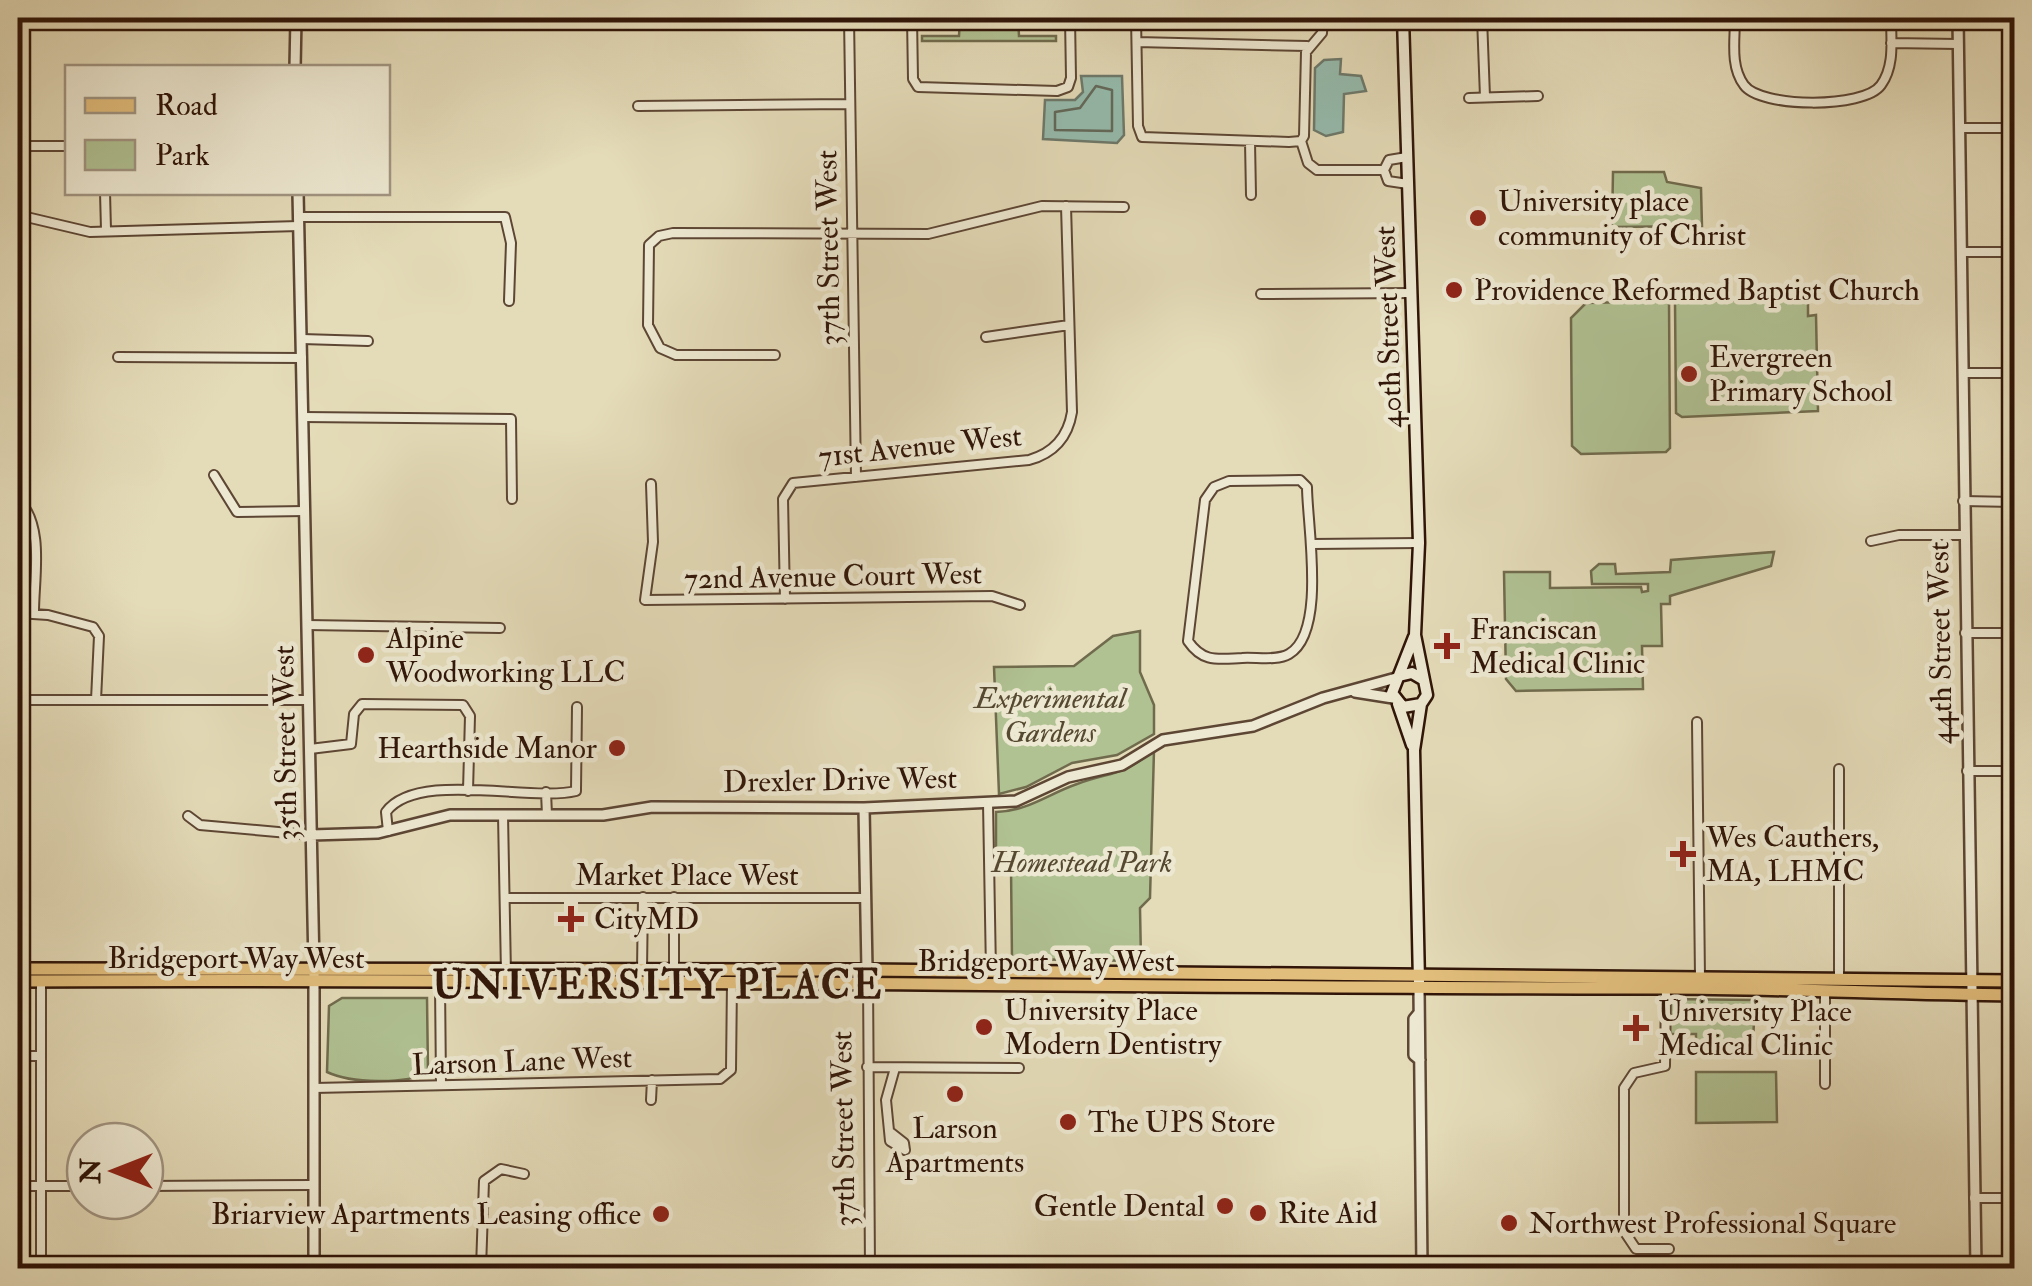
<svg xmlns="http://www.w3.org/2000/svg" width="2032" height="1286" font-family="'IM FELL Double Pica',serif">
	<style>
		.green { fill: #b0c192; stroke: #706b4d; stroke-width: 2.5 }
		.water { fill: #95bbad; stroke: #6d796b; stroke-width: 2.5 }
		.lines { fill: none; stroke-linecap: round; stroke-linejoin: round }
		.shore { stroke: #62685a; stroke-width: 2.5 }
		.minor-casing { stroke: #5d4634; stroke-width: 12 }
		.tertiary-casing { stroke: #5d4634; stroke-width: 14 }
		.secondary-casing { stroke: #301508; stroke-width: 15 }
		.primary-casing { stroke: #301508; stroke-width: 16 }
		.minor { stroke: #ede8d1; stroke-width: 8 }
		.tertiary { stroke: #ede8d1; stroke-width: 9 }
		.secondary { stroke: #ede8d1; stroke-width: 10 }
		.primary { stroke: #e2be7c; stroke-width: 11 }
		.poi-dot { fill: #8f2418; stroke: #ede8d1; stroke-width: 4 }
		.labels { text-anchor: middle; stroke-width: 9; stroke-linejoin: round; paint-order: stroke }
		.poi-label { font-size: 30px; fill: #301508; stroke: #ede8d1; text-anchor: start }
		.street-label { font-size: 30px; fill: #301508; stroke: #ede8d1 }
		.park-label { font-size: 30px; font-style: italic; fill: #564931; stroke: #ede8d1 }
		.district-label { font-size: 40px; font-weight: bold; letter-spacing: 2.5px; fill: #301508; stroke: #ede8d1 }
	</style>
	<rect width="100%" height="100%" fill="#e4dbb8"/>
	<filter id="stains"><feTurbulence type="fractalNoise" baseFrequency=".002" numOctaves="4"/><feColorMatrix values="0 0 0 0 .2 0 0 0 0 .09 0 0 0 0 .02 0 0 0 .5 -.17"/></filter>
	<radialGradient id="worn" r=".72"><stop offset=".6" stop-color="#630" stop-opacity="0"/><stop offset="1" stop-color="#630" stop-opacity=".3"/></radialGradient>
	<path class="green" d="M960,18H1018L1019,36H1056V41H922V36H959Z
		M1613,172H1664L1667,182L1701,188L1702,226L1612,227Z
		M1808,299V316L1816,315L1818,411L1682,417L1676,413L1675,302Z
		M1669,301L1670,448L1666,452L1581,454L1572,446L1571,318L1586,303Z
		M1774,552L1771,566L1670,596V604H1661L1662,646H1642L1643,689L1516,691L1506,679L1504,572H1550V588L1641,587L1642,592L1648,591V584H1592L1591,571L1599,564H1615L1616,574L1670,572L1671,560Z
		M1140,631V672L1154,705V734L1117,755L1072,763L1026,787L999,794L994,667L1074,666L1113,636Z
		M1154,750L1150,898L1140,908L1141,961L1012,959L1011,868L996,866V812C1028,811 1048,794 1077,784C1113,771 1121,777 1154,750Z
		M342,998H427L428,1072C406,1085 350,1083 327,1072L329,1006Z
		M1669,999L1755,1000L1753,1042L1696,1044V1034H1668Z
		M1696,1072H1776L1777,1122L1696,1123Z"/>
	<path class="water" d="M1341,59L1340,74L1361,76L1366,91L1344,94L1343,132L1326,136L1314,130L1315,68L1324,60Z
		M1081,76H1122L1124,135L1117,143L1043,139L1045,100H1075L1083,92Z"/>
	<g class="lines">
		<path class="shore" d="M1096,86L1112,90V131L1055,130V112L1080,108Z"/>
		<defs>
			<path id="minor" d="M849,18L856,477
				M912,18L913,79L918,87L1057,91L1068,87L1071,78L1070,18
				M1136,18L1138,126L1142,137L1289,142L1301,141L1304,136L1306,52L1322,33L1323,18
				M1482,18L1485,97
				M1735,18C1735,40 1730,66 1744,85C1760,108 1864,109 1881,85C1895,66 1891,40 1891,18
				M1137,42L1307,46
				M1891,43L1958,44
				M1469,98L1538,96
				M638,106L850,104
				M1960,128H2014
				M1301,141L1308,163L1317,170H1384
				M1250,142L1251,195
				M18,146H68
				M1407,157L1389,160L1384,170L1388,181L1408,184
				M105,192L106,230
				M18,215L90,232L299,226
				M298,217H505L511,243L509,301
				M1961,252H2014
				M1261,294L1412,293
				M986,337L1069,325
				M302,339L368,341
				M775,355H676L660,348L648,325L649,245L659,236L673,233L928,234L1042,206L1124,207
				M118,357L302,358
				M1963,373H2014
				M303,417L511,419L512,499
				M214,475L237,512L305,511
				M1229,481L1300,480L1307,487C1307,524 1327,632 1289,654C1277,661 1256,657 1242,658C1218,659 1203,663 1188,641L1205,500L1214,487Z
				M651,484L653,542L645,600L992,596L1020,605
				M18,499C45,526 34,577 34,612
				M1963,501L2014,502
				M1871,541L1899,535H1963
				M1312,544L1419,543
				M785,599L783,499L793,483L1029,460C1054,453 1068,437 1072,412L1066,206
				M18,613L48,615L93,627L99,636L96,700
				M307,625L500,628
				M1965,633H2014
				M18,700H308
				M1697,722L1700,977
				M310,749L351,744L354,714L362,704L463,705L470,716L468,791
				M1839,769V980
				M1967,771H2014
				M546,792L547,815
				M988,803L991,972
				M503,815L506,974
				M188,816L200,825L311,835
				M388,831L386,812C417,770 530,802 576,791L577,707
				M508,898H866
				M642,970L643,897
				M674,970V897
				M868,979L870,1268
				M440,984L441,1083
				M1666,988L1665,1066L1634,1073L1624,1088V1231L1636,1249H1669
				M1825,993V1084
				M18,1056H41
				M867,1067L1019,1068
				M895,1068L886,1100L890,1141L905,1150
				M314,1088L720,1079L731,1070L732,982
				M651,1100L652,1080
				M890,1132L904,1143L905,1150
				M18,1186H85
				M145,1186L313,1185
				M1974,1198H2014
				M41,1268V981
				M481,1268L484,1181L501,1169L524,1174
				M1747,1268H1749"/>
			<path id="tertiary" d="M1958,18L1976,1268
				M295,68L296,18
				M298,192L314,967V1268
				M1355,692L1393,698
				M864,808L867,970
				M311,835L378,833L450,815H603L652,807L864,808L1016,801L1068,777L1122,765L1163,740L1253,726L1323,698L1396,678
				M1419,990L1422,1268
				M1419,1013L1414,1019V1055L1420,1060"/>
			<path id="secondary" d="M1403,18L1419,543L1415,635L1424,680
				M1399,676L1412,673L1424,680L1427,695L1421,704L1403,707L1392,693L1414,637
				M1398,704L1412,745
				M1419,982L1414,750L1421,704"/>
			<path id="primary" d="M18,969L867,970L2014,981
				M18,981C566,978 1115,988 1663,988C1780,988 1897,994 2014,995"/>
		</defs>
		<use href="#minor" class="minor-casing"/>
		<use href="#tertiary" class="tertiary-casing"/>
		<use href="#secondary" class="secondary-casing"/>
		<use href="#primary" class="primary-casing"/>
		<use href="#minor" class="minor"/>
		<use href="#tertiary" class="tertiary"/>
		<use href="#secondary" class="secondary"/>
		<use href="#primary" class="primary"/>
	</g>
	<g class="poi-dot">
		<circle cx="1478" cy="218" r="10"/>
		<circle cx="1454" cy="290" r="10"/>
		<circle cx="1689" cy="374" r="10"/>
		<path d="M1442 631h10v10h10v10h-10v10h-10v-10h-10v-10h10z"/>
		<circle cx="366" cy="655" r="10"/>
		<circle cx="617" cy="748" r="10"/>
		<path d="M1678 839h10v10h10v10h-10v10h-10v-10h-10v-10h10z"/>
		<path d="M566 904h10v10h10v10h-10v10h-10v-10h-10v-10h10z"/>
		<circle cx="984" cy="1027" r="10"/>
		<path d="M1631 1013h10v10h10v10h-10v10h-10v-10h-10v-10h10z"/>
		<circle cx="955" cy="1094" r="10"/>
		<circle cx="1068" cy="1122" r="10"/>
		<circle cx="1225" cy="1206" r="10"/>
		<circle cx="1258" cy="1213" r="10"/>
		<circle cx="661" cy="1214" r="10"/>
		<circle cx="1509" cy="1223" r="10"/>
	</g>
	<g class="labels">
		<g class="poi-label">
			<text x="1498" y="211">University place<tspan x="1498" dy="34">community of Christ</tspan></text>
			<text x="1474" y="300">Providence Reformed Baptist Church</text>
			<text x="1709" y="367">Evergreen<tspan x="1709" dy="34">Primary School</tspan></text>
			<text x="1470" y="639">Franciscan<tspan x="1470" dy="34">Medical Clinic</tspan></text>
			<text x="386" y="648">Alpine<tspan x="386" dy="34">Woodworking LLC</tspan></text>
			<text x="597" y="758" text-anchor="end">Hearthside Manor</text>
			<text x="1706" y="847">Wes Cauthers,<tspan x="1706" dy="34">MA, LHMC</tspan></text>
			<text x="594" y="929">CityMD</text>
			<text x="1004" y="1020">University Place<tspan x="1004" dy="34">Modern Dentistry</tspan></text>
			<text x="1658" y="1021">University Place<tspan x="1658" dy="34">Medical Clinic</tspan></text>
			<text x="1088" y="1132">The UPS Store</text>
			<text x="955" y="1138" text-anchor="middle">Larson<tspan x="955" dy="34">Apartments</tspan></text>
			<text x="1205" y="1216" text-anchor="end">Gentle Dental</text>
			<text x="1278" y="1223">Rite Aid</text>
			<text x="641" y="1224" text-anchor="end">Briarview Apartments Leasing office</text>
			<text x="1529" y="1233">Northwest Professional Square</text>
		</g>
		<g class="street-label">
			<text transform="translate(828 248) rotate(-91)" y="10">37th Street West</text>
			<text transform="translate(1388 327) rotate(-92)" y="10">40th Street West</text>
			<text transform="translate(920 446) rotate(-6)" y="10">71st Avenue West</text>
			<text transform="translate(833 576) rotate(-1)" y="10">72nd Avenue Court West</text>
			<text transform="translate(1940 643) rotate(-91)" y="10">44th Street West</text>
			<text transform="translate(285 743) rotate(-91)" y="10">35th Street West</text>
			<text transform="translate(840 780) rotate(-1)" y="10">Drexler Drive West</text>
			<text x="687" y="885">Market Place West</text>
			<text x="236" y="968">Bridgeport Way West</text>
			<text x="1046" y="971">Bridgeport Way West</text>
			<text transform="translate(522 1061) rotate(-2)" y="10">Larson Lane West</text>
			<text transform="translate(843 1129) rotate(-91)" y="10">37th Street West</text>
		</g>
		<g class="park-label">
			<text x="1050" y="708">Experimental<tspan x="1050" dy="34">Gardens</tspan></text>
			<text x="1082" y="872">Homestead Park</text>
		</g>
		<g class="district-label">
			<text x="658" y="998">UNIVERSITY PLACE</text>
		</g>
	</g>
	<rect width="2032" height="1286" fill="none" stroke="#e4dbb8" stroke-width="60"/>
	<rect x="20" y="20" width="1992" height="1246" fill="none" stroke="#301508" stroke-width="5"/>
	<rect x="30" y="30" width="1972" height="1226" fill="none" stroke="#301508" stroke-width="2.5"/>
	<rect x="65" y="65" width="325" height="130" fill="#ede8d1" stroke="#a19481" stroke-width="2.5"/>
	<rect x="85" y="98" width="50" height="15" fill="#e2be7c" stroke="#a19481" stroke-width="2.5"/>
	<text x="155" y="115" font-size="30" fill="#301508">Road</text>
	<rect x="85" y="140" width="50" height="30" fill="#b0c192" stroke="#a19481" stroke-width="2.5"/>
	<text x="155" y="165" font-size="30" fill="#301508">Park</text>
	<g transform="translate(115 1171) rotate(270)"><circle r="48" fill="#ede8d1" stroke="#a19481" stroke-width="2.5"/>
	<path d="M0-8L18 38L0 25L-18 38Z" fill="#8f2418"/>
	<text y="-15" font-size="28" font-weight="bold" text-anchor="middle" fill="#301508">N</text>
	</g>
	<rect width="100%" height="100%" filter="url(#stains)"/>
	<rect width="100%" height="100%" fill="url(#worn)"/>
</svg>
